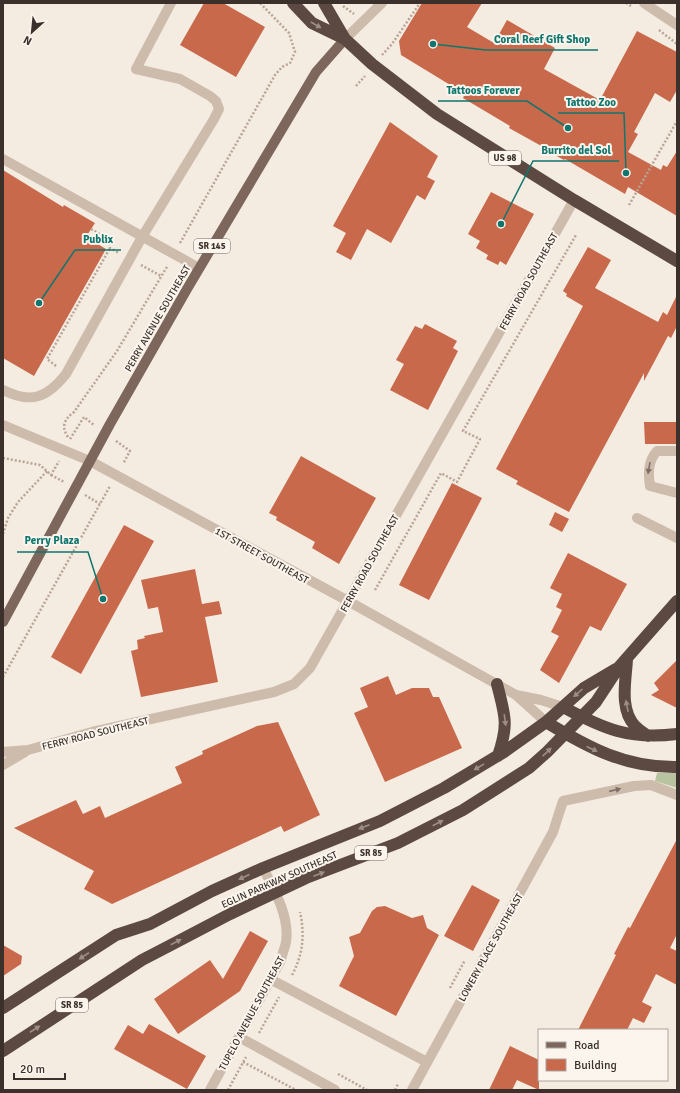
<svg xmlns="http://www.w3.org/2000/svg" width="680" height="1093" font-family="Signika,sans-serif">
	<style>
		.green { fill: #b8c4a0 }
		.building { fill: #c8694b }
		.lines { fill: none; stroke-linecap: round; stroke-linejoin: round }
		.path { stroke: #b9a596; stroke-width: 2.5; stroke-dasharray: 2 2; stroke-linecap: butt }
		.minor { stroke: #cdbbac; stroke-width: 10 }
		.major { stroke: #7d675c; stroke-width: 10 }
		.highway { stroke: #5c4a42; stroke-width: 12 }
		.oneway { fill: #9c8e87 }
		.oneway2 { fill: #7d6f65 }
		.labels { text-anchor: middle; stroke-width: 4; stroke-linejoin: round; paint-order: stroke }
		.shield { fill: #fbf5ee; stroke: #756b66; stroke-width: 1 }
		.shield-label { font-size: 9px; font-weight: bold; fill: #3b302b }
		.street-label { font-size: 10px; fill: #3b302b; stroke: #fbf5ee }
		.leader { fill: none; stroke: #0f766e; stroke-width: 1.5 }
		.callout-dot { fill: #0f766e; stroke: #fbf5ee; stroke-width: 1.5 }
		.callout-label { font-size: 11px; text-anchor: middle; font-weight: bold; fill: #0f766e; stroke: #fbf5ee; stroke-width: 4; stroke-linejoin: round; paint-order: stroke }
	</style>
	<rect width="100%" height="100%" fill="#f4ebe1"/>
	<path class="green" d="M657,773H677V788L655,781Z"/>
	<path class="building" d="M204,3H223L265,27L236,77L180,45Z
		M422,3H482L467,27L494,43L507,20L555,48L544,69L600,100L637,31L677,52V90L670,102L655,93L634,132L638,134L628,152L661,170L663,165L667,167L677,151V216L628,187L625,194L565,159L564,160L544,149L545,148L509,128L510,126L463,98L465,94L401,55L399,41Z
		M390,122L438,156L427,177L435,181L425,200L417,195L391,243L367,229L351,260L336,252L346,233L333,226Z
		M3,170L63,207L64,205L95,223L86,237L106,249L34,376L3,358Z
		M491,192L534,214L506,265L500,261L498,265L486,259L488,255L476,248L480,241L468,234Z
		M588,247L611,260L595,288L658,322L663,312L667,315L677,295V326L671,338L668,336L644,381V373L569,512L516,484L518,481L496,469L583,306L566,296L567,294L563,291Z
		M425,324L457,341L453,348L458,351L428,410L390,390L404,364L396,360L415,326L422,329Z
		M644,422H677V444H645Z
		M301,456L376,498L339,564L312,548L315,542L276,520L277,517L269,513Z
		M452,483L482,498L429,600L399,585Z
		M555,512L569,519L562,532L549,525Z
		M124,525L154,541L81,674L51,657Z
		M568,553L627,584L601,631L590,626L559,683L540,670L559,636L551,632L562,610L556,607L562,594L550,588Z
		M195,569L202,604L219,601L222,614L205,617L218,682L141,697L131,651L138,649L137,640L145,638L144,636L163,632L158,607L148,609L141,580Z
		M677,660V708L651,695L659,690L654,683Z
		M388,676L396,695L412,688H429L433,697H439L462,748L385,782L354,713L368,707L360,688Z
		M278,722L320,815L284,832L281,826L112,904L84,889L94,871L14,828L76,800L83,814L100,806L105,818L182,783L175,767L203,754L202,751L257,726Z
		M677,839V934L670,948L677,951V985L656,974L642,1002L652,1007L644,1023L633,1018L627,1030H578L616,955L614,954L628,927L630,928Z
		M472,885L500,900L473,951L444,936Z
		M385,906L412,918L423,915L427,928L439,935L396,1016L339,986L354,956L349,937L360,933L372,911L377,907Z
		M250,931L268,941L240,991L178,1034L154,999L210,960L223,979Z
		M3,945L22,956L21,964L3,976Z
		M149,1024L206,1056L187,1089L114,1049L128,1025L143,1034Z
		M510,1046L539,1060V1090L517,1080L512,1090H489Z"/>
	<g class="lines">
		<path class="path" d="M626,3L631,6
			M343,6L354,14
			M659,30L677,44
			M382,55L392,44L420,3
			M356,86L365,76
			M629,205L677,121
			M91,229L108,239L110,248L119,253
			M180,243L275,75L282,67L290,63L295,52L289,33L260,3
			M141,265L161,276
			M56,366L47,359L110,248
			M68,437C61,427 64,419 74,412L117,351L168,265
			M70,439L84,417L94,425
			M116,441L130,451L123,464
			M3,458L40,465L51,475L59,461
			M51,475L64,482
			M85,495L100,504
			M3,534L8,518L18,502L47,471
			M375,590L441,473L457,482L480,439L463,431L576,235
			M3,677L110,486
			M292,975C303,955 305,935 300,912
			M450,988L465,960
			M259,1033L279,997
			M243,1062L296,1090
			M338,1074L367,1090
			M228,1090L246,1057
			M395,1090L398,1084"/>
		<path class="minor" d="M644,3L677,25
			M345,39L382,3
			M3,159L199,268
			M3,390C31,404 47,398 66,374L142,237L214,119L219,109L216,101L210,96L180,79L136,69L171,3
			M3,425L90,461L348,601L516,695L546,722
			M677,451H657C648,461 648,473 650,486L677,493
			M637,518L677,538
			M516,695L541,700L563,707
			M3,752L28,750L92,732L274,692L294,684L310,668L574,200
			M3,765L25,752
			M270,979L427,1062
			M239,1037L335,1090
			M210,1090L281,960C282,954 285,948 286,942C290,917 274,889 263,868
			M412,1090L553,832L563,801L634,786L651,785L677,795"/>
		<path class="major" d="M3,622L110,424L187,289L316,72L345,39"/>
		<path class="highway" d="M293,3L312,23L345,39L372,64L437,114L574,200L677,261
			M324,3L345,39
			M627,659C626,680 619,709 635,726C639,730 644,733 648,736
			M497,684C505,716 509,723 498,756
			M563,707C604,729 629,740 677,734
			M546,722C589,748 626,768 677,767
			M3,1008L116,935L150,924L212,891L263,868L380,821L444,788L504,752L546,722L584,688L616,669
			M3,1051L142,960L169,946L230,914L306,878L398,843L463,810L529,768L547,752L596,702L619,667L677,601"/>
	</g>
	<defs><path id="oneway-solid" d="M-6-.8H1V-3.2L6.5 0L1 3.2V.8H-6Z"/></defs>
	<g class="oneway">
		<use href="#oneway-solid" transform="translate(316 25) rotate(30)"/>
		<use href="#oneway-solid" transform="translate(578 693) rotate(138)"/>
		<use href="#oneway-solid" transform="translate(627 706) rotate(-101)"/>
		<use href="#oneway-solid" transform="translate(505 720) rotate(82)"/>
		<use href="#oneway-solid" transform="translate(592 749) rotate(25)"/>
		<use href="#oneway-solid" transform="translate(547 752) rotate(-43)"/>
		<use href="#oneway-solid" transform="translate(479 767) rotate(149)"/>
		<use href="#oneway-solid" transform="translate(438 823) rotate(-27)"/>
		<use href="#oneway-solid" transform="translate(364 827) rotate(159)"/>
		<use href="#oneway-solid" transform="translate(319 874) rotate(-21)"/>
		<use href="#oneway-solid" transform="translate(244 877) rotate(155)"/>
		<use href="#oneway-solid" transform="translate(176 942) rotate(-28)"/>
		<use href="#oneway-solid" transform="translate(84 956) rotate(147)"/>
		<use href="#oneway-solid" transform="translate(35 1029) rotate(-33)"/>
	</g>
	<g class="oneway2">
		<use href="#oneway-solid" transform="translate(649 468) rotate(100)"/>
		<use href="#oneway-solid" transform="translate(615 790) rotate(-13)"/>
	</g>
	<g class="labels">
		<g class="shield">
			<rect x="489" y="151" width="32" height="14" rx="3"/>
			<rect x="194" y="239" width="36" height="14" rx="3"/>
			<rect x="355" y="846" width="32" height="14" rx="3"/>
			<rect x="56" y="998" width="32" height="14" rx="3"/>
		</g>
		<g class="shield-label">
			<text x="505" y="161">US 98</text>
			<text x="212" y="249">SR 145</text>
			<text x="371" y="856">SR 85</text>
			<text x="72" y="1008">SR 85</text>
		</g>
		<g class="street-label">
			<text transform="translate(528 281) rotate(-61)" y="4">FERRY ROAD SOUTHEAST</text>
			<text transform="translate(157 318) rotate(-60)" y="4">PERRY AVENUE SOUTHEAST</text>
			<text transform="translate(262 555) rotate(29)" y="4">1ST STREET SOUTHEAST</text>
			<text transform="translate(369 563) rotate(-61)" y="4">FERRY ROAD SOUTHEAST</text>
			<text transform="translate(95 733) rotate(-14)" y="4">FERRY ROAD SOUTHEAST</text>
			<text transform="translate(279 879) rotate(-24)" y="4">EGLIN PARKWAY SOUTHEAST</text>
			<text transform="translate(490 947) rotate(-61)" y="4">LOWERY PLACE SOUTHEAST</text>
			<text transform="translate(251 1013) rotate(-62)" y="4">TUPELO AVENUE SOUTHEAST</text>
		</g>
	</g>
	<path class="leader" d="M433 44L486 50H598M568 128L527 101H438M626 173L624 113H558M501 224L533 161H619M39 303L75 250H121M103 599L88 552H17"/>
	<g class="callout-dot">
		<circle cx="433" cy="44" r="4"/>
		<circle cx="568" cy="128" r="4"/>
		<circle cx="626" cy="173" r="4"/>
		<circle cx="501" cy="224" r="4"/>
		<circle cx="39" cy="303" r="4"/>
		<circle cx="103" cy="599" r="4"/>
	</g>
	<g class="callout-label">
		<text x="542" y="43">Coral Reef Gift Shop</text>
		<text x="483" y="94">Tattoos Forever</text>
		<text x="591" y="106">Tattoo Zoo</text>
		<text x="576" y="154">Burrito del Sol</text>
		<text x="98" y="243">Publix</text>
		<text x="52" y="544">Perry Plaza</text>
	</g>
	<rect width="680" height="1093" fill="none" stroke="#3b302b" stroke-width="8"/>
	<rect x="538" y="1029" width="130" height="52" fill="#fbf5ee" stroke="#aea6a0"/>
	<rect x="546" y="1042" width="20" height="6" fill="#7d675c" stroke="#aea6a0"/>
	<text x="574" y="1049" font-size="12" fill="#3b302b">Road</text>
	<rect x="546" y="1059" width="20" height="12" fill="#c8694b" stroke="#aea6a0"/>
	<text x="574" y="1069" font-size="12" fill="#3b302b">Building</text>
	<g transform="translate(32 32) rotate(207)" stroke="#fbf5ee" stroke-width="3" paint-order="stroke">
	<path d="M0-3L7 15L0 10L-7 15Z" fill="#3b302b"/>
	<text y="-6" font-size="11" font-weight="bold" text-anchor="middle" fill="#3b302b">N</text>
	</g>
	<path d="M14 1073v6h51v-6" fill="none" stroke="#3b302b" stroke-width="2"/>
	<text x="20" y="1073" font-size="12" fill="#3b302b" stroke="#fbf5ee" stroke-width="3" paint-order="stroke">20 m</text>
</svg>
